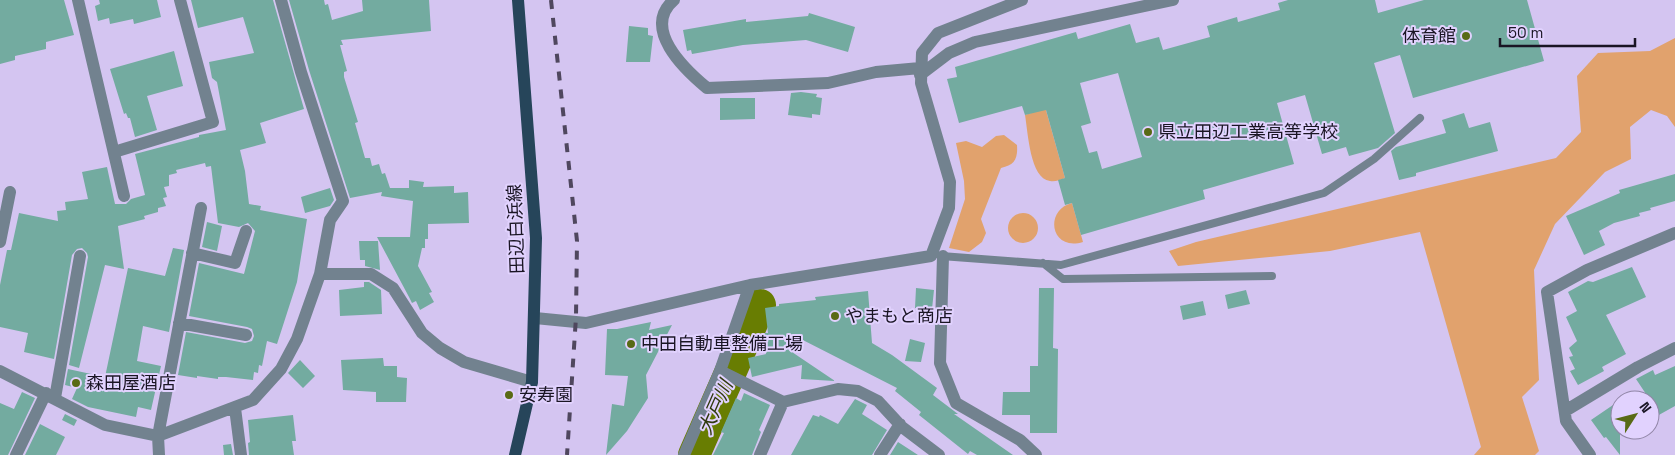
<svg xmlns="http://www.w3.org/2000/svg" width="1675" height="455" font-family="'Space Grotesk','Noto Sans JP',sans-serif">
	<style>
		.green { fill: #e1a26d }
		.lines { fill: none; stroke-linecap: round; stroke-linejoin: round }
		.river { stroke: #687d02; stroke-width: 32 }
		.building { fill: #73aba0; fill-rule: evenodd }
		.lane { stroke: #72828f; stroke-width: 8 }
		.street { stroke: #72828f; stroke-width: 12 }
		.primary { stroke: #26455a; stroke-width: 12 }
		.rail { stroke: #4f475e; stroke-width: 4; stroke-dasharray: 9 9; stroke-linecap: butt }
		.poi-dot { fill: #596a15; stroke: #e1d2fe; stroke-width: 2 }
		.labels { text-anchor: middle; stroke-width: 4; stroke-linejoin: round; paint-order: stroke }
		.poi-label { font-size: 18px; fill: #1a1524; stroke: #e1d2fe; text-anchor: start }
		.street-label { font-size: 18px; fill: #1a1524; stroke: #e1d2fe }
		.water-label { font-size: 19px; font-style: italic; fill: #30390e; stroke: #e1d2fe }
	</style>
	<rect width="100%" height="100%" fill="#d4c5f1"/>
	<path class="green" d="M1675,38V127L1667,116L1651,110L1630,127L1631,159L1605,172L1555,224L1534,270L1539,380L1522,397L1539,451L1535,455H1474L1481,447L1420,232L1330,251L1178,266L1169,251L1196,242L1556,158L1581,132L1577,76L1598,53L1650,51Z
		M1035,71L1065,178C1060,180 1055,182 1050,181C1030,179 1028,132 1025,115L1031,113Z
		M1004,135L1017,145C1018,160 1014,165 1001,168L981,219L986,233L982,242L969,252L949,248L965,199L964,181L956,143L966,141L982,147L996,136Z
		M1072,203L1083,242C1050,252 1044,210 1072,203Z
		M1008 228a15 15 0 1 1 30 0a15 15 0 1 1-30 0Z"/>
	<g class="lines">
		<path class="river" d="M694,455L760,305"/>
	</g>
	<path class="building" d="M0,0H64L74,35L46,42V49L15,56V60L0,64Z
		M99,0H157L161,17L134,24L133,19L110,24L109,18L98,21L95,6L100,4Z
		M191,0H273L304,109L260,123L266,143L240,150L245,171L249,204L261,206L260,210L307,219L297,282L277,344L267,341L262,366L259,365L258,373L254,372L253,380L226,377H218V379L197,376V378L178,375L186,332L245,343L252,341L254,336L252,329L247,327L189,316L199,263L244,274L255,231L248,223L239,227L218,223L211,166L206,167L205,163L176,170L177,173L169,175V186L164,187L167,197L163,198L166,206L158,208V212L144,216L145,219L118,226L124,269L105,265L79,368L69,365L88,257L87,253L82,248L77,249L72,255L54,359L24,352L28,333L0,327V285L7,250H11L19,213L58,221L57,211L66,210L65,202L88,199L82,172L107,167L115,204H126L131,199L145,195L135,154L199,137V135L226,130L217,82L212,78L209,62L254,53L243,17L198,28Z
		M289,0H324L325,5L328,4L332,20L363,11L362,0H429L431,31L341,40L343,45H340L347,71L344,72V77L358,122L355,123L365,158H370L372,166L379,164L382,174L385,173L390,188H409V180L424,182L423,187L454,186V193L468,192L469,223L428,224V239H425V248H422L418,266L432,292L429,293L434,302L420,310L416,301L412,303L409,297L377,237H410L413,201L381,196L382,192L350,198L309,70Z
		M1288,0H1375L1378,13L1424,0H1527L1544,61L1413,98L1400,55L1374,63L1395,133L1378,148L1349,156L1346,147L1322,154L1305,95L1277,103L1294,164L1203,190L1205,199L1081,235L1072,203L1065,205L1058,180L1065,178L1046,110L1025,115L1022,106L959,123L947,79L957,77L955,67L1076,32L1078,39L1130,24L1136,43L1159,37L1163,50L1210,37L1207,26L1237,17L1238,22L1280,10L1278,3ZM1118,73L1142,157L1102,169L1097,151L1089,153L1081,126L1091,123L1080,83Z
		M809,13L855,27L848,52L806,40L743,45L692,54L691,50L687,51L683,30L746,19V22L808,16Z
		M629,26L648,28V35L653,36L650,62H626Z
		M174,51L183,86L147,96L157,130L135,137L130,118H128L126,113L124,114L110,69Z
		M801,92L817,94L816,97L822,98L820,115L812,114V118L788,115L791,93Z
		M720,98H755V119L720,120Z
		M1464,113L1469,128L1490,122L1498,151L1416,173V176L1399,180L1391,151L1396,147L1446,133L1442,120Z
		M1675,174V201L1650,208L1651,210L1639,213L1640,216L1614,223L1599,231L1605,245L1584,255L1566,216L1620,193L1619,190Z
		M330,188L334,200L330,206L305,213L301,197Z
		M207,222L222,226L217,251L202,247Z
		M359,241H378L380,270L365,266V260H360Z
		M173,248L184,250L169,332L143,326L137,361L161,366L151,410L138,407L136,417L88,407L72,399L77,388L65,385L68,369L105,377L128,268L165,276Z
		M1632,267L1646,297L1606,315L1626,354L1602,367L1604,371L1578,385L1570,371L1575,369L1569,357L1573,356L1569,348L1577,341L1566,317L1577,311L1568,292L1588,281L1593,282Z
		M364,282H369L381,290L382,314L340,316L339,290L364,287Z
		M916,288L934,290L932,309L915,308Z
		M1039,288H1054L1053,348L1058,349L1057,433H1030V415H1002L1003,392H1030V366H1038Z
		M1246,290L1250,304L1228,309L1225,295Z
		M868,291L872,343L892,355L937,388L933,395L958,414H954L1013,455H977L970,451L968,454L919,415L921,412L895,391L897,388L793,335L786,348L835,381L801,379L802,365L752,377L748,358L766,354L763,333H768L765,308L779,306V304L816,300L815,297Z
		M1203,301L1206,315L1183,320L1180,306Z
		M651,322L649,330L672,325L646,375L648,398L627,431L606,455L612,404L624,406L628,376L605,375L607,329H617Z
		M910,339L925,343L921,362L905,361Z
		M383,358L384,366H397V377L407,378L406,402H376V392L343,390L341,360Z
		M300,360L315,376L303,388L288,373Z
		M1675,366V406L1657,416L1650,400L1636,379L1653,370L1655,375Z
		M22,392L35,398L8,455H0V403L14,409Z
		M744,393L770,405L759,430L761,432L752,455H713L724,433L721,432L736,398L741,401Z
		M855,399L867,405L862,414L887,430L872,455H791L813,415L819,417L820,415L838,424Z
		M1613,405L1620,416V455L1606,437L1604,438L1591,420Z
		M65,414L77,420L74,426L62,420Z
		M293,415L296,441H292L294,455H249L248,443L250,442L248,420Z
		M40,424L65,437L56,455H25Z
		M898,442L918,455H890Z
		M231,444L233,455H224L223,445Z"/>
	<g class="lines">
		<path class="lane" d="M941,256L1061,265L1324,193L1374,159L1420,118
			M1043,263L1063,279L1272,276"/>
		<path class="street" d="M78,0L124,196
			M674,0C641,28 684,69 707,88L828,83L876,72L920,68
			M920,75L949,53L975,42L1173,0
			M114,152L213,122L180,0
			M0,242L10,192
			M192,253L235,263L246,231
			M943,256L940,363L956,403L1020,440L1036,455
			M320,274H371L393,288L422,333L440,348L464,362L532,382
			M535,318L586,323L750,285L931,256L949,208L950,182L921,83L922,53L938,33L1022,0
			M179,323L246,335
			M0,371L105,425L158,436L253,400L281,369L297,339L320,274L330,220L343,201L301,72L281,0
			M720,371L783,402L838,389L858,391L878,401L902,427L939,455
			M55,398L80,256
			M235,408L241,455
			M1565,411L1638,367L1675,348
			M16,455L46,393
			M159,455L158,436L201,208
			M684,455L720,371L750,285
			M760,455L783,402
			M880,455L900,424
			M1590,455L1566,421L1547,292L1587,270L1675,233"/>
		<path class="primary" d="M515,455L532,382L536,238L518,0"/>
		<path class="rail" d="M551,0L577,241L576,317L567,455"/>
	</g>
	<g class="poi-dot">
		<circle cx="1466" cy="36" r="5"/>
		<circle cx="1148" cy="132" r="5"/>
		<circle cx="835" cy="316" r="5"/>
		<circle cx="631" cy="344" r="5"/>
		<circle cx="76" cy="383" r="5"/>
		<circle cx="509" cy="395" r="5"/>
	</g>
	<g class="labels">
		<g class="poi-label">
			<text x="1456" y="42" text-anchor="end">体育館</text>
			<text x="1158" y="138">県立田辺工業高等学校</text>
			<text x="845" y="322">やまもと商店</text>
			<text x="641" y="350">中田自動車整備工場</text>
			<text x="86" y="389">森田屋酒店</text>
			<text x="519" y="401">安寿園</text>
		</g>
		<g class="street-label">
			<text transform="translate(516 229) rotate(-92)" y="6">田辺白浜線</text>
		</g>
		<g class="water-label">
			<text transform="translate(715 407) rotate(-66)" y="7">大戸川</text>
		</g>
	</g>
	<g transform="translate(1635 415) rotate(54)"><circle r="24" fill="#e1d2fe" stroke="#9186a7"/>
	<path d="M0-4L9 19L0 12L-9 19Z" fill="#596a15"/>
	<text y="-8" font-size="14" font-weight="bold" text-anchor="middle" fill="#1a1524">N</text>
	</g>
	<path d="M1500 38v8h135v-8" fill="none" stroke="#1a1524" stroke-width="2.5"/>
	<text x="1508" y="38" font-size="15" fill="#1a1524" stroke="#e1d2fe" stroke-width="4" paint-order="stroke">50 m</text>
</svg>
